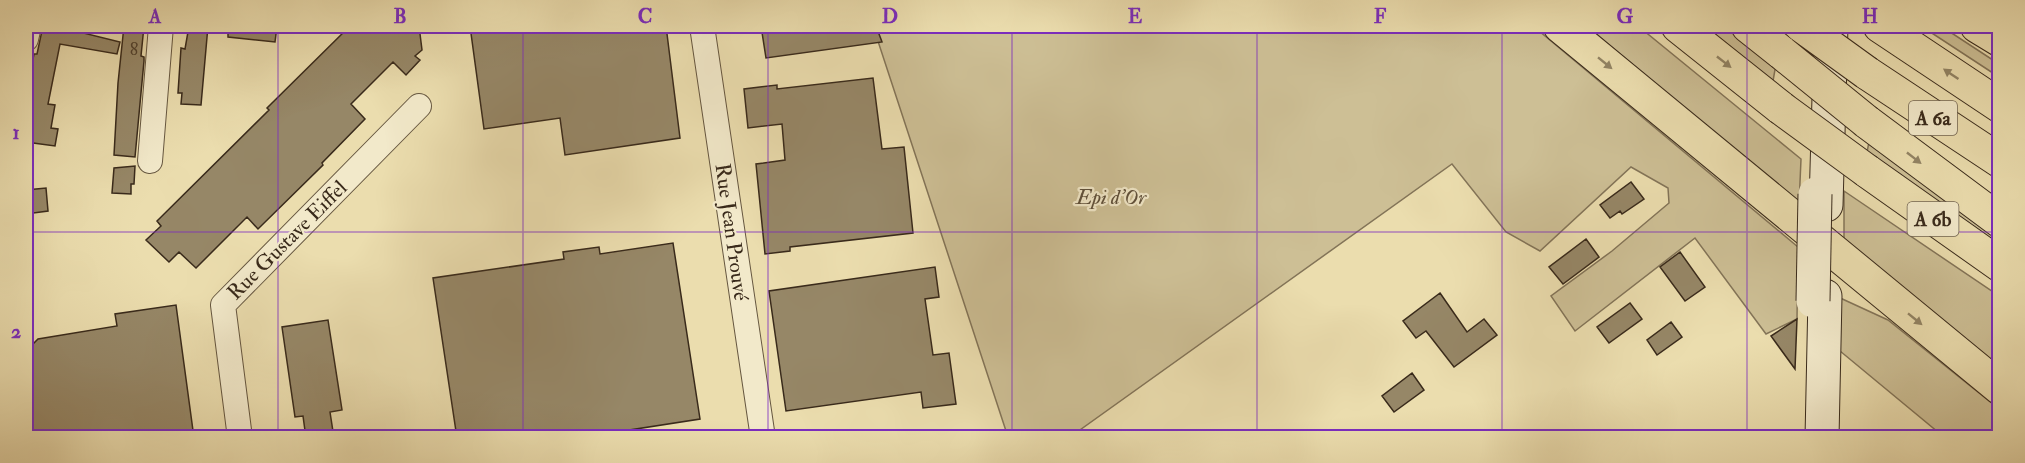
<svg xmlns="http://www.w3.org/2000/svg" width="2025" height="463" font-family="'IM FELL Double Pica',serif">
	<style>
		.green { fill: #cdbf95; stroke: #837458; stroke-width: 1.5 }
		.building { fill: #968767; stroke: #392a1b; stroke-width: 1.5 }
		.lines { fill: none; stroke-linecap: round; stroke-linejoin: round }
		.street-casing { stroke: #665740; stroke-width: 26 }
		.secondary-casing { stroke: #392a1b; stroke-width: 35 }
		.highway-casing { stroke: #392a1b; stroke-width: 35 }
		.street { stroke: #f2e9ca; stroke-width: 24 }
		.secondary { stroke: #f2e9ca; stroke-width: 33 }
		.highway { stroke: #ebddae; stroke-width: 33 }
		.secondary-bridge-casing { stroke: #392a1b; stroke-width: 35; stroke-linecap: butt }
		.highway-bridge-casing { stroke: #392a1b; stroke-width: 35; stroke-linecap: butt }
		.secondary-bridge { stroke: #f2e9ca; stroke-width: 33 }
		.highway-bridge { stroke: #ebddae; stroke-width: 33 }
		.oneway { fill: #928464 }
		.grid { fill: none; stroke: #7b2cbf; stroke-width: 1.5; stroke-opacity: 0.55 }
		.labels { text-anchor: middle; stroke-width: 4.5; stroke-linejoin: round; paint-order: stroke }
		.number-label { font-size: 18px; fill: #50412e }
		.shield { fill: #f2e9ca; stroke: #706350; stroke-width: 1.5 }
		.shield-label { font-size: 20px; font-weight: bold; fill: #392a1b }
		.park-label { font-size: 21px; font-style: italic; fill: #5e4f3a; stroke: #f2e9ca }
		.street-label { font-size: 21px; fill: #392a1b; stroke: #f2e9ca }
		.neatline { fill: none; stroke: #7b2cbf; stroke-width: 2 }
		.grid-label { font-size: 20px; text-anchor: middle; font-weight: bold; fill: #7b2cbf }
	</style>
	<rect width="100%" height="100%" fill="#ebddae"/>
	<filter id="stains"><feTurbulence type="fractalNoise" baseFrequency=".00333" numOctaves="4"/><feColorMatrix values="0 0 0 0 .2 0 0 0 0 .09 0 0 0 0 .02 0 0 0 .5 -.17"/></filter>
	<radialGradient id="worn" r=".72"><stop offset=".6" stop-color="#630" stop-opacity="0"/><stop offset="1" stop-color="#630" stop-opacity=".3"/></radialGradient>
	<path class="green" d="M873,26H1533L1798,247L1797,319L1766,334L1695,238L1575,331L1551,296L1612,251L1669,203L1668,188L1631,167L1540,251L1506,232L1452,164L1070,437H1008Z
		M1587,26H1638L1801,159L1799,205Z
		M1705,26H1728L1776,64L1773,81Z
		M1921,26H1941L1999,64V77Z
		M1870,137L1999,236V250L1866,157Z
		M1844,191L1999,296V369L1844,242Z
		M1838,297L1888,320L1999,409V437H1944L1840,351Z"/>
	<path class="building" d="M43,26H67V29L120,42L117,54L60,44L48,104L55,105L51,128L58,129L55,146L26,142V93L34,54H37Z
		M124,26H144L141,56L144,57V61L135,157L114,155L118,83Z
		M189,26H208L201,105L181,104L182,93H178L181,48L185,49Z
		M228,26H277L275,42L228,37Z
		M350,26H419L422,50L415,56L420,60L406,75L393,62L351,104L365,119L322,163L323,165L258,229L247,217L196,268L179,252L169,262L146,240L161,226L157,221L269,110L267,108Z
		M470,26H666L680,138L565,155L560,118L484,129Z
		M761,26H876L882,42L766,58Z
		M873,78L882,149L904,147L913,233L790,247V251L765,254L756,164L785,160L782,124L748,128L744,89L777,85V89Z
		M135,166L134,184H131V194L112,193L114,168Z
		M1631,182L1644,199L1622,214L1620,211L1610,218L1600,205Z
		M46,188L48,211L26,214V190Z
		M1586,239L1599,257L1563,284L1549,267Z
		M673,243L700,419L591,436V438H457L433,278L564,259L563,252L599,247L600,254Z
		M1680,252L1705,287L1685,301L1660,267Z
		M935,267L939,297L925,299L933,355L949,353L956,404L923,408L921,392L786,411L769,291Z
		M1440,293L1467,332L1484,319L1497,335L1454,367L1426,331L1416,338L1403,321Z
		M1630,303L1642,319L1609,343L1597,327Z
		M176,305L194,438H26V351L38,339L117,326L115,314Z
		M1797,319L1795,369L1771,336Z
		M328,320L342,410L330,412L334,438H306L303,416L295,417L282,327Z
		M1671,322L1682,337L1657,355L1647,340Z
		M1412,373L1424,390L1394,412L1382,396Z"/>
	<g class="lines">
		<defs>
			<path id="street" d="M702,26L763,438
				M26,39L29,26
				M150,161L161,26
				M240,438L223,305L419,106"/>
			<path id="secondary" d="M1826,205L1831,26
				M1822,438L1825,296"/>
			<path id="highway" d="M1560,26L2000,388
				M1678,26L1781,108
				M1748,26L1782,53
				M1880,26L2000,106
				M1977,26L2000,40
				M1867,73L2000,161
				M1867,122L2000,221
				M1867,171L2000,265"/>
		</defs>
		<use href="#street" class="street-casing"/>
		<use href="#secondary" class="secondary-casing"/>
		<use href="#highway" class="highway-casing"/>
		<use href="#street" class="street"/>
		<use href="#secondary" class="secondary"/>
		<use href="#highway" class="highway"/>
		<defs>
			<path id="secondary-bridge" d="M1813,301L1815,194"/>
			<path id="highway-bridge" d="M1802,26L1867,73
				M1782,53L1867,122
				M1781,108L1867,171"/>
		</defs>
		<use href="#secondary-bridge" class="secondary-bridge-casing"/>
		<use href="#highway-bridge" class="highway-bridge-casing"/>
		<use href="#secondary-bridge" class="secondary-bridge"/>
		<use href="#highway-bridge" class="highway-bridge"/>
	</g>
	<defs><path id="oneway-solid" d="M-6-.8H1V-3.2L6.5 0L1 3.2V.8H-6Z" transform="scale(1.5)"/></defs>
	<g class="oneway">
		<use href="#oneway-solid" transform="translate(1724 62) rotate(38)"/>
		<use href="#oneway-solid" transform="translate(1605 63) rotate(39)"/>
		<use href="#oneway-solid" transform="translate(1951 74) rotate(-146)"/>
		<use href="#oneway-solid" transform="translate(1914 158) rotate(38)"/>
		<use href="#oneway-solid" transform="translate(1915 319) rotate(39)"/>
	</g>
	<path class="grid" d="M278,26V438M523,26V438M768,26V438M1012,26V438M1257,26V438M1502,26V438M1747,26V438M26,232H2000"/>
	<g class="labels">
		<g class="number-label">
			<text x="134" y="55">8</text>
		</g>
		<g class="shield">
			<rect x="1909" y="101" width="48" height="34" rx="4.5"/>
			<rect x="1907.5" y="202" width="51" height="34" rx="4.5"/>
		</g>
		<g class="shield-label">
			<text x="1933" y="125">A 6a</text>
			<text x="1933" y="226">A 6b</text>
		</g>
		<g class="park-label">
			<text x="1111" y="204">Epi d'Or</text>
		</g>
		<g class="street-label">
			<text transform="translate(732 232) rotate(82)" y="7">Rue Jean Prouvé</text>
			<text transform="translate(287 240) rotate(-45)" y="7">Rue Gustave Eiffel</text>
		</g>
	</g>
	<rect width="2025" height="463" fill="none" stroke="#ebddae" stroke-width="66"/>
	<rect x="33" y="33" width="1959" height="397" class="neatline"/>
	<g class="grid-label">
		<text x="155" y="23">A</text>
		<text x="400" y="23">B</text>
		<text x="645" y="23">C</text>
		<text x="890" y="23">D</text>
		<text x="1135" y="23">E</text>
		<text x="1380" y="23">F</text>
		<text x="1625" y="23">G</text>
		<text x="1870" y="23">H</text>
		<text x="16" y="139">1</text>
		<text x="16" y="338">2</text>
	</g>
	<rect width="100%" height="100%" filter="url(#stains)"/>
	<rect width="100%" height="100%" fill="url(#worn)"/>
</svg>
